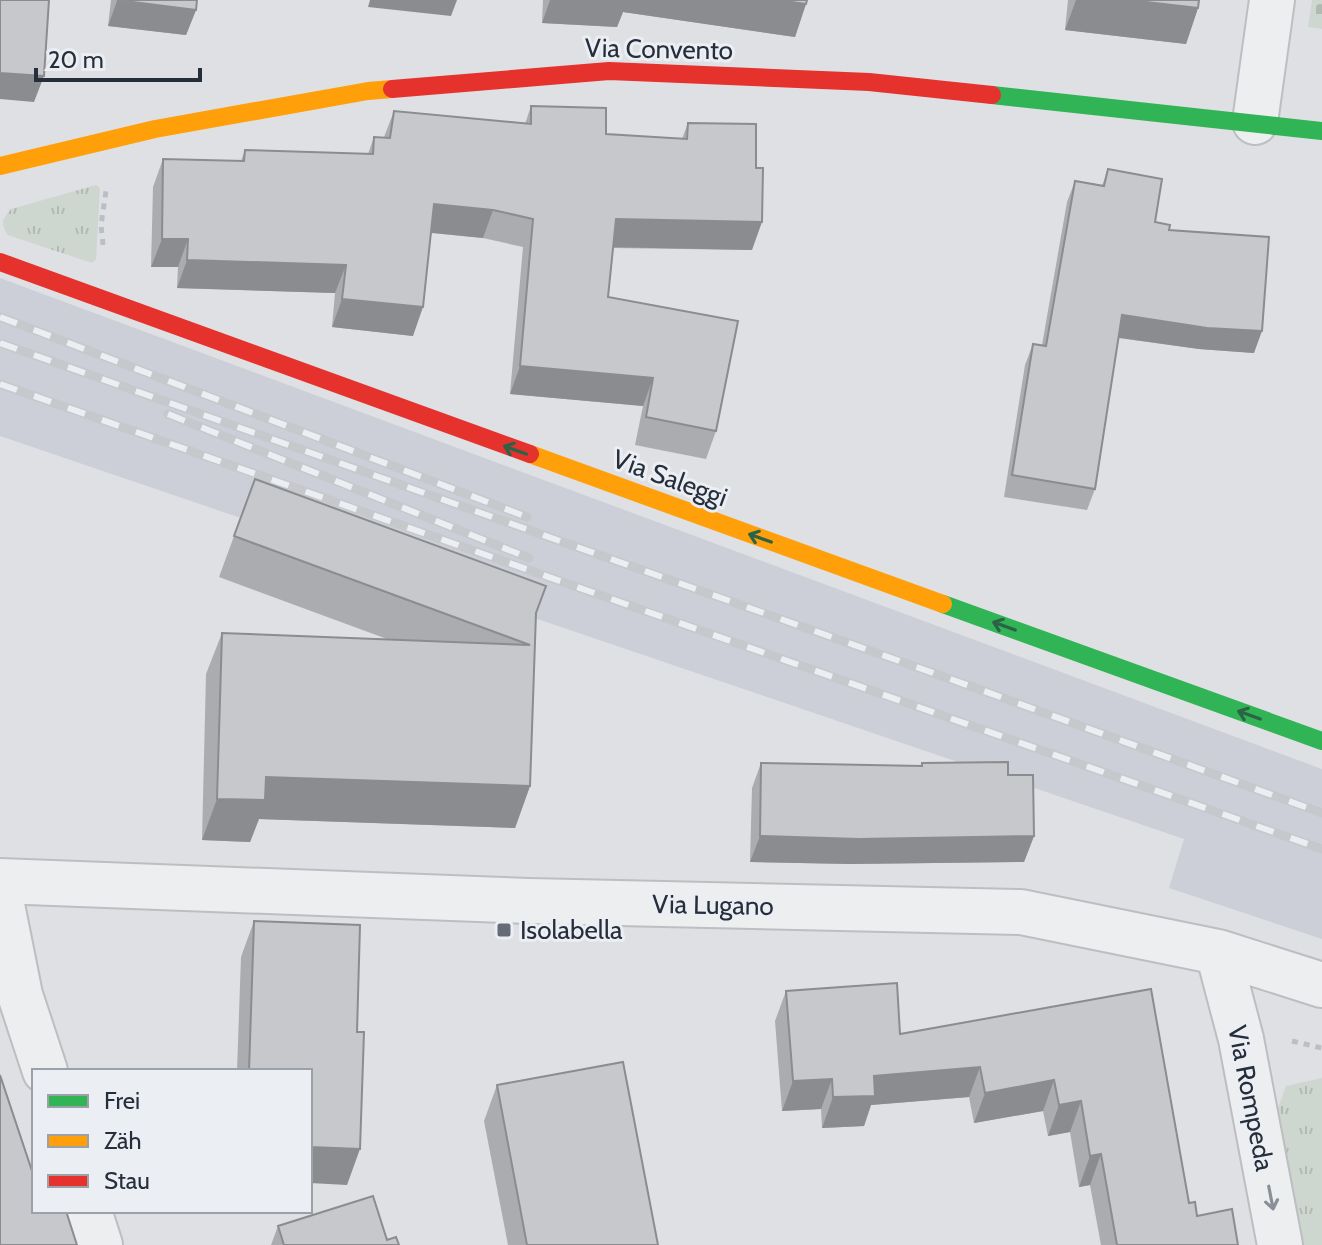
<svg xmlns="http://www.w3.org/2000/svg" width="1322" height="1245" font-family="Cabin,sans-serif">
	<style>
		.built { fill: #cccfd7 }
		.cemetery { fill: url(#cemetery-stones) }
		.park { fill: url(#park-tufts) }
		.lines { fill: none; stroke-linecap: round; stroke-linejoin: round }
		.street-casing { stroke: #bcbec2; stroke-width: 48 }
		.path { stroke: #bdbec3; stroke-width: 5; stroke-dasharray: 6 6; stroke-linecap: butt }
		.street { stroke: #edeef0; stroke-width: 44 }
		.fast { stroke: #30b455; stroke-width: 18 }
		.slow { stroke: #ff9f0a; stroke-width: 18 }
		.jam { stroke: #e5322d; stroke-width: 18 }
		.rail-casing { stroke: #c6c8cb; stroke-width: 9 }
		.rail { stroke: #ebeef3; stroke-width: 6; stroke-dasharray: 18; stroke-linecap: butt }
		.wall { fill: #aaacaf }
		.shaded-wall { fill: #8b8c8f }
		.building { fill: #c6c8cc; stroke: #8b8c8f; stroke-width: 2 }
		.oneway { stroke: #2a6345 }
		.oneway2 { stroke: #8a8e96 }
		.poi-dot { fill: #666c76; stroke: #ebeef3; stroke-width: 3 }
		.labels { text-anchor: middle; stroke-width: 6; stroke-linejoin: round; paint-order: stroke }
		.street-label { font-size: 26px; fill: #262d3b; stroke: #ebeef3 }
		.poi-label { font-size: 26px; fill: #262d3b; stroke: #ebeef3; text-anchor: start }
	</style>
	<defs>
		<pattern id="cemetery-stones" width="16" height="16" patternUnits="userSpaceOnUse" patternTransform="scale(2)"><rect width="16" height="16" fill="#ced7cf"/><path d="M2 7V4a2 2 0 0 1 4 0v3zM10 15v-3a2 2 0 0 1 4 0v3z" fill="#b1b9b3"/></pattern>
		<pattern id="park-tufts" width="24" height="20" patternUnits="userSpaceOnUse" patternTransform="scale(2)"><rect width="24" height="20" fill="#ced7cf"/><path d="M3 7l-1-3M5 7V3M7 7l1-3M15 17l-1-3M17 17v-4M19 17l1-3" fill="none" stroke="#b1b9b3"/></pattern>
	</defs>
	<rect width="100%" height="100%" fill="#dee0e4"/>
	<path class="built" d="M0,278L1322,769V939L1169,888L1184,839L0,436Z"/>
	<path class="cemetery" d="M1312,0H1322V29L1308,27Z"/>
	<path class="park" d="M96,185L100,188L96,259L92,263L8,235C0,223 2,220 11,209Z
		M1322,1078V1245H1291L1270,1130L1286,1086Z"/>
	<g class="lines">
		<defs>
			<path id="street" d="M1255,122L1272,0
				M0,881L529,901L1021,912L1218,952L1322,985
				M0,895L20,995L45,1071
				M1218,952L1241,1039L1280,1245
				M89,1211L100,1245"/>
		</defs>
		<use href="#street" class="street-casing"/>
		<path class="path" d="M103,245L101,225L106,191
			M1292,1041L1322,1048"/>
		<use href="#street" class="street"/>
		<path class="fast" d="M992,95L1322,131
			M943,604L1322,741"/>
		<path class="slow" d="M0,166L155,129L368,91L392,89
			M530,454L943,604"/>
		<path class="jam" d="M392,89L609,71L869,82L992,95
			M0,262L530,454"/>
		<defs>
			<path id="rail" d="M0,317L527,517
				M0,343L970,686L1322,813
				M0,384L1322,849
				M168,414L529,558"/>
		</defs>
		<use href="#rail" class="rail-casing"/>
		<use href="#rail" class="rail"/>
	</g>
	<path class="wall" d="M111,0H197L196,10L186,35L108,26Z
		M543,0H807L795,37L623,12L617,27L542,23Z
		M1068,0H1199L1198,8L1186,44L1065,30Z
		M531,106L606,134L682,139L688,123L752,250L613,248L608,297L716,431L706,459L635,445L643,406L510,394L523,247L483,238L431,233L413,336L332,327L335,293L177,288L178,267H151L153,187L163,159L241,161L245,150L368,154L374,137H384L394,111L525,124Z
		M1108,169L1155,222L1169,230L1254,353L1199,349L1118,338L1095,489L1087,510L1004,497L1025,365L1033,344L1042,345L1067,202L1075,181L1102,186Z
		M255,479L536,613L530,786L515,828L259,819L250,842L202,840L206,674L222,633L387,639L219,577Z
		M761,763L920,766L922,763L1008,775L1034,836L1024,862L850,864L750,862L752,788Z
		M254,921L357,1032L347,1185L310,1071H237L241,957Z
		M1151,989L1189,1203L1197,1216L1238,1245H1101L1090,1185L1079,1187L1070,1132L1048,1136L1043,1111L974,1123L969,1097L871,1105L864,1126L822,1128L821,1109L782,1111L775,1021L786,991L900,1034Z
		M497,1085L658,1245H508L484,1121Z
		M278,1226L387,1240L399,1245H271Z"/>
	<path class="shaded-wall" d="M370,0H457L451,16L368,7Z
		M550,0H778L806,4L795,37L623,12L617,27L542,23Z
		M1076,0H1129L1198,8L1186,44L1065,30Z
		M117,1L196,10L186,35L108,26Z
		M0,73L44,76L34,102L0,99Z
		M434,204L493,210L483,238L424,232Z
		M616,219L762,222L752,250L606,247Z
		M162,239H188L178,267H151Z
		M187,260L346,265L335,293L177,288Z
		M342,299L423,307L413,336L332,327Z
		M1122,315L1262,331L1254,353L1199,349L1114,337Z
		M520,366L653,378L643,406L510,394Z
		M266,777L530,786L515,828L259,819L250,842L202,840L217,799Z
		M760,836H1034L1024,862L850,864L750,862Z
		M980,1067L969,1097L871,1105L864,1126L822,1128L833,1097L874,1076Z
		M832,1079L821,1109L782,1111L793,1081Z
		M1054,1080L1043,1111L974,1123L985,1093Z
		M1081,1101L1070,1132L1048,1136L1059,1105Z
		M310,1147L360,1149L347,1185L310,1183Z
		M1101,1154L1090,1185L1079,1187L1090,1156Z"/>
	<path class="building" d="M0,0H49L44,76L0,73Z
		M117,0H197L196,10Z
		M778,0H807L806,4Z
		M1129,0H1199L1198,8Z
		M531,106L606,108V134L687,139L688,123L756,124V168H763L762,222L616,219L608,297L738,321L716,431L646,417L653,378L520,366L533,219L493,210L434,204L423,307L342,299L346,265L187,260L188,239H162L163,159L244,161L245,150L373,154L374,137L390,138L394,111L531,124Z
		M1108,169L1162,179L1155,222L1170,225L1169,230L1269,237L1262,331L1207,328L1122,315L1095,489L1012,475L1033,344L1046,346L1075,181L1104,186Z
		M255,479L546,586L536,613L530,786L266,777L265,800L217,799L222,633L530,645L234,536Z
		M1008,762V775H1033L1034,836L859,839L760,836L761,763L922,766V763Z
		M254,921L360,925L357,1032H364L360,1149L310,1147V1071H249Z
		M897,983L900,1034L1151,989L1189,1203L1195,1202L1197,1216L1232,1209L1238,1245H1117L1101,1154L1090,1156L1081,1101L1059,1105L1054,1080L985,1093L980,1067L874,1076L875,1096L833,1097L832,1079L793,1081L786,991Z
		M623,1062L658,1245H527L497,1085Z
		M0,1075L34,1177V1211H66L77,1245H0Z
		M373,1196L387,1240L396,1237L399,1245H284L278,1226Z"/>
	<defs><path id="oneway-shaft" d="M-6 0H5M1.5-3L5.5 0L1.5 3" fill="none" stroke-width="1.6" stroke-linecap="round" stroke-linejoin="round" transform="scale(2)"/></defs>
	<g class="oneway">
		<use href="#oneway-shaft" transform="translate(515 450) rotate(-160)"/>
		<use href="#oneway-shaft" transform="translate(760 538) rotate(-160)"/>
		<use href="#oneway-shaft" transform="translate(1004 626) rotate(-160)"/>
		<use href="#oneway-shaft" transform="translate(1249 715) rotate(-160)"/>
	</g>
	<use class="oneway2" href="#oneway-shaft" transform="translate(1271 1198) rotate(79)"/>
	<rect class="poi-dot" x="496" y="922" width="16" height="16" rx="4"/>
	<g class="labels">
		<g class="street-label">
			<text transform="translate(659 49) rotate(1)" y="9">Via Convento</text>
			<text transform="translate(670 478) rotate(20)" y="9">Via Saleggi</text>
			<text transform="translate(713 905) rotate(1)" y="9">Via Lugano</text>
			<text transform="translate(1251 1098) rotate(79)" y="9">Via Rompeda</text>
		</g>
		<g class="poi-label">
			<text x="520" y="939">Isolabella</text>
		</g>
	</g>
	<rect x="32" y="1069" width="280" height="144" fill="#ebeef3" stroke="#9ca1a9" stroke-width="2"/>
	<rect x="48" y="1095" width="40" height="12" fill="#30b455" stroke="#9ca1a9" stroke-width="2"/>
	<text x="104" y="1109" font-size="24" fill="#262d3b">Frei</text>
	<rect x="48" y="1135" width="40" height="12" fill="#ff9f0a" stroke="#9ca1a9" stroke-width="2"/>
	<text x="104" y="1149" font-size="24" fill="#262d3b">Zäh</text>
	<rect x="48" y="1175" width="40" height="12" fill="#e5322d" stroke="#9ca1a9" stroke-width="2"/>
	<text x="104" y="1189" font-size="24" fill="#262d3b">Stau</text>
	<path d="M36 68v12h164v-12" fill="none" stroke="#262d3b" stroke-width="4"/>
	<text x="48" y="68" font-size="24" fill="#262d3b" stroke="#ebeef3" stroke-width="6" paint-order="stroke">20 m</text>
</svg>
